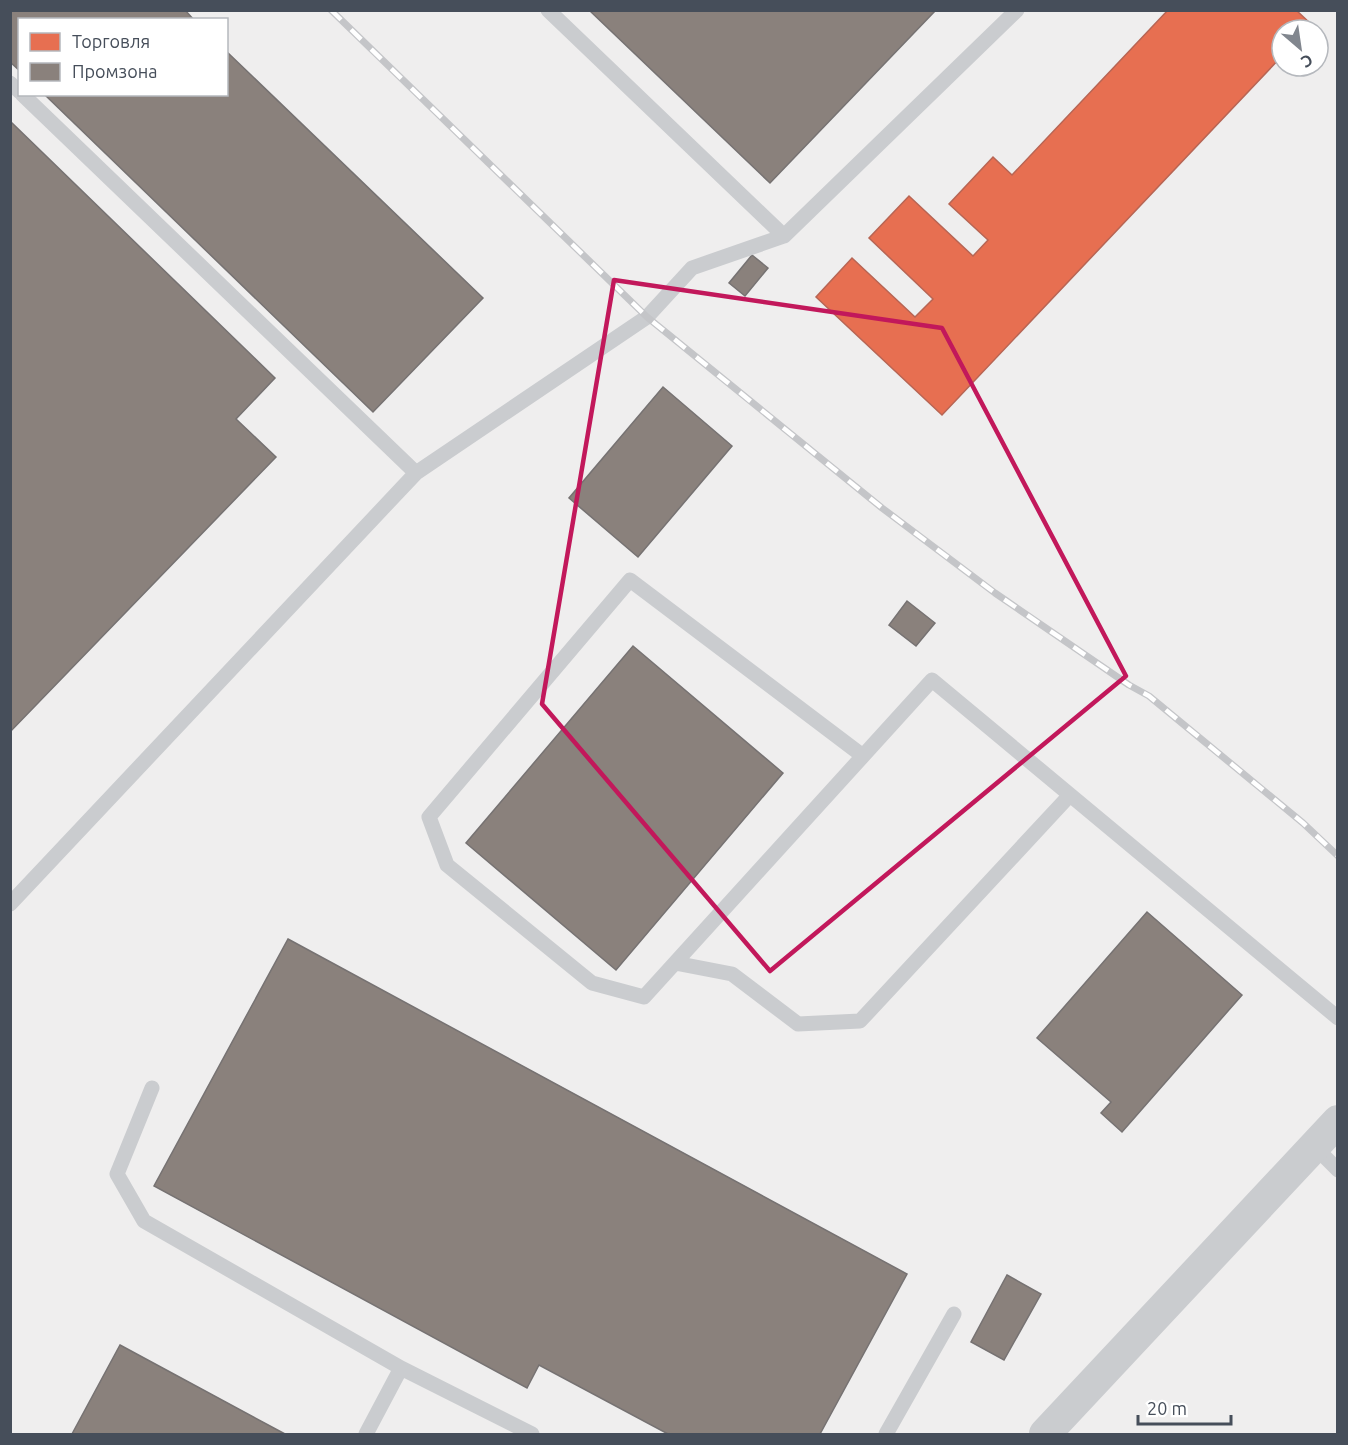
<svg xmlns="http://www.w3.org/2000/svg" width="1348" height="1445" font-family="Ubuntu,sans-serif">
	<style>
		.shops { fill: #e76f51; stroke: #b76554; stroke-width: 1.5 }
		.industry { fill: #8a817c; stroke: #767272; stroke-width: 1.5 }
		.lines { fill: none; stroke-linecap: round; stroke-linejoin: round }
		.service { stroke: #cacccf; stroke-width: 15 }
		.minor { stroke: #cacccf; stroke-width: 32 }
		.rail-casing { stroke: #c4c5c8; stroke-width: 7 }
		.rail { stroke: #fff; stroke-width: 4.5; stroke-dasharray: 14; stroke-linecap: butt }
		.marked { fill: none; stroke: #c2185b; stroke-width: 4.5; stroke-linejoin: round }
	</style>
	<rect width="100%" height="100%" fill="#efeeee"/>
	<path class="shops" d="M1168,10H1296L1312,25L1307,30H1282V56L942,415L816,297L852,258L915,317L933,299L869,238L909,196L973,256L988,240L949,204L993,157L1012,175Z"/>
	<path class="industry" d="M10,10H185L194,20H20V71L10,62Z
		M589,10H936L770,183Z
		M226,51L483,298L373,412L44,94H226Z
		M10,121L275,378L236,419L276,457L10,732Z
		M752,255L768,268L745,296L729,283Z
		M663,387L732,446L638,557L569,498Z
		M907,601L935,623L916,646L889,625Z
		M633,646L783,773L616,970L466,843Z
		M1147,912L1242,995L1122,1132L1101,1113L1111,1102L1037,1038Z
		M288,939L907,1274L820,1434H668L539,1365L527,1388L154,1186Z
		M1007,1275L1041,1294L1004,1360L971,1342Z
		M120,1345L285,1434H72Z"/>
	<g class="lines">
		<path class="service" d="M548,10L784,236
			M10,83L20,92
			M22,94L416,473L647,317L692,268L784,236L1017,10
			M863,756L630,580L429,817L447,865L592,983L644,997L932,680L1338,1018
			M10,904L416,473
			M675,963L732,974L798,1024L860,1021L1070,795
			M152,1088L117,1174L144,1221L401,1368L366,1434
			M1314,1146L1338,1170
			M401,1368L532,1434
			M886,1434L954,1314"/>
		<path class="minor" d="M1045,1434L1338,1121"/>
		<defs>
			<path id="rail" d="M331,10L647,317L882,508L995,593L1129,685L1149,696L1303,823L1338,856"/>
		</defs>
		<use href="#rail" class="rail-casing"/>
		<use href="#rail" class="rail"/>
	</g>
	<path class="marked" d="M614,280L942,328L1126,676L770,971L542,704Z"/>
	<rect width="1348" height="1445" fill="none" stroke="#464e5a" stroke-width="24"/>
	<rect x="18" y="18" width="210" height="78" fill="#ffffff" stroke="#b5b8bd" stroke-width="1.5"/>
	<rect x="30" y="33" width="30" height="18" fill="#e76f51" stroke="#b5b8bd" stroke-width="1.5"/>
	<text x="72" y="48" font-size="18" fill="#464e5a">Торговля</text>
	<rect x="30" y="63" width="30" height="18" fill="#8a817c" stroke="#b5b8bd" stroke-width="1.5"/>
	<text x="72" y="78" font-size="18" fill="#464e5a">Промзона</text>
	<g transform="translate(1300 48) rotate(151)"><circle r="28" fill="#ffffff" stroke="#b5b8bd" stroke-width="1.5"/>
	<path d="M0-4.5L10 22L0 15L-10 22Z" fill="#81868e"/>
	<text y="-9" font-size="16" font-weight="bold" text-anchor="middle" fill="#464e5a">С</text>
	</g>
	<path d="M1138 1415v9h93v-9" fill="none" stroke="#464e5a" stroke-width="3"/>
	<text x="1147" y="1415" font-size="18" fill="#464e5a" stroke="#ffffff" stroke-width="4.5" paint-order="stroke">20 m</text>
</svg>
